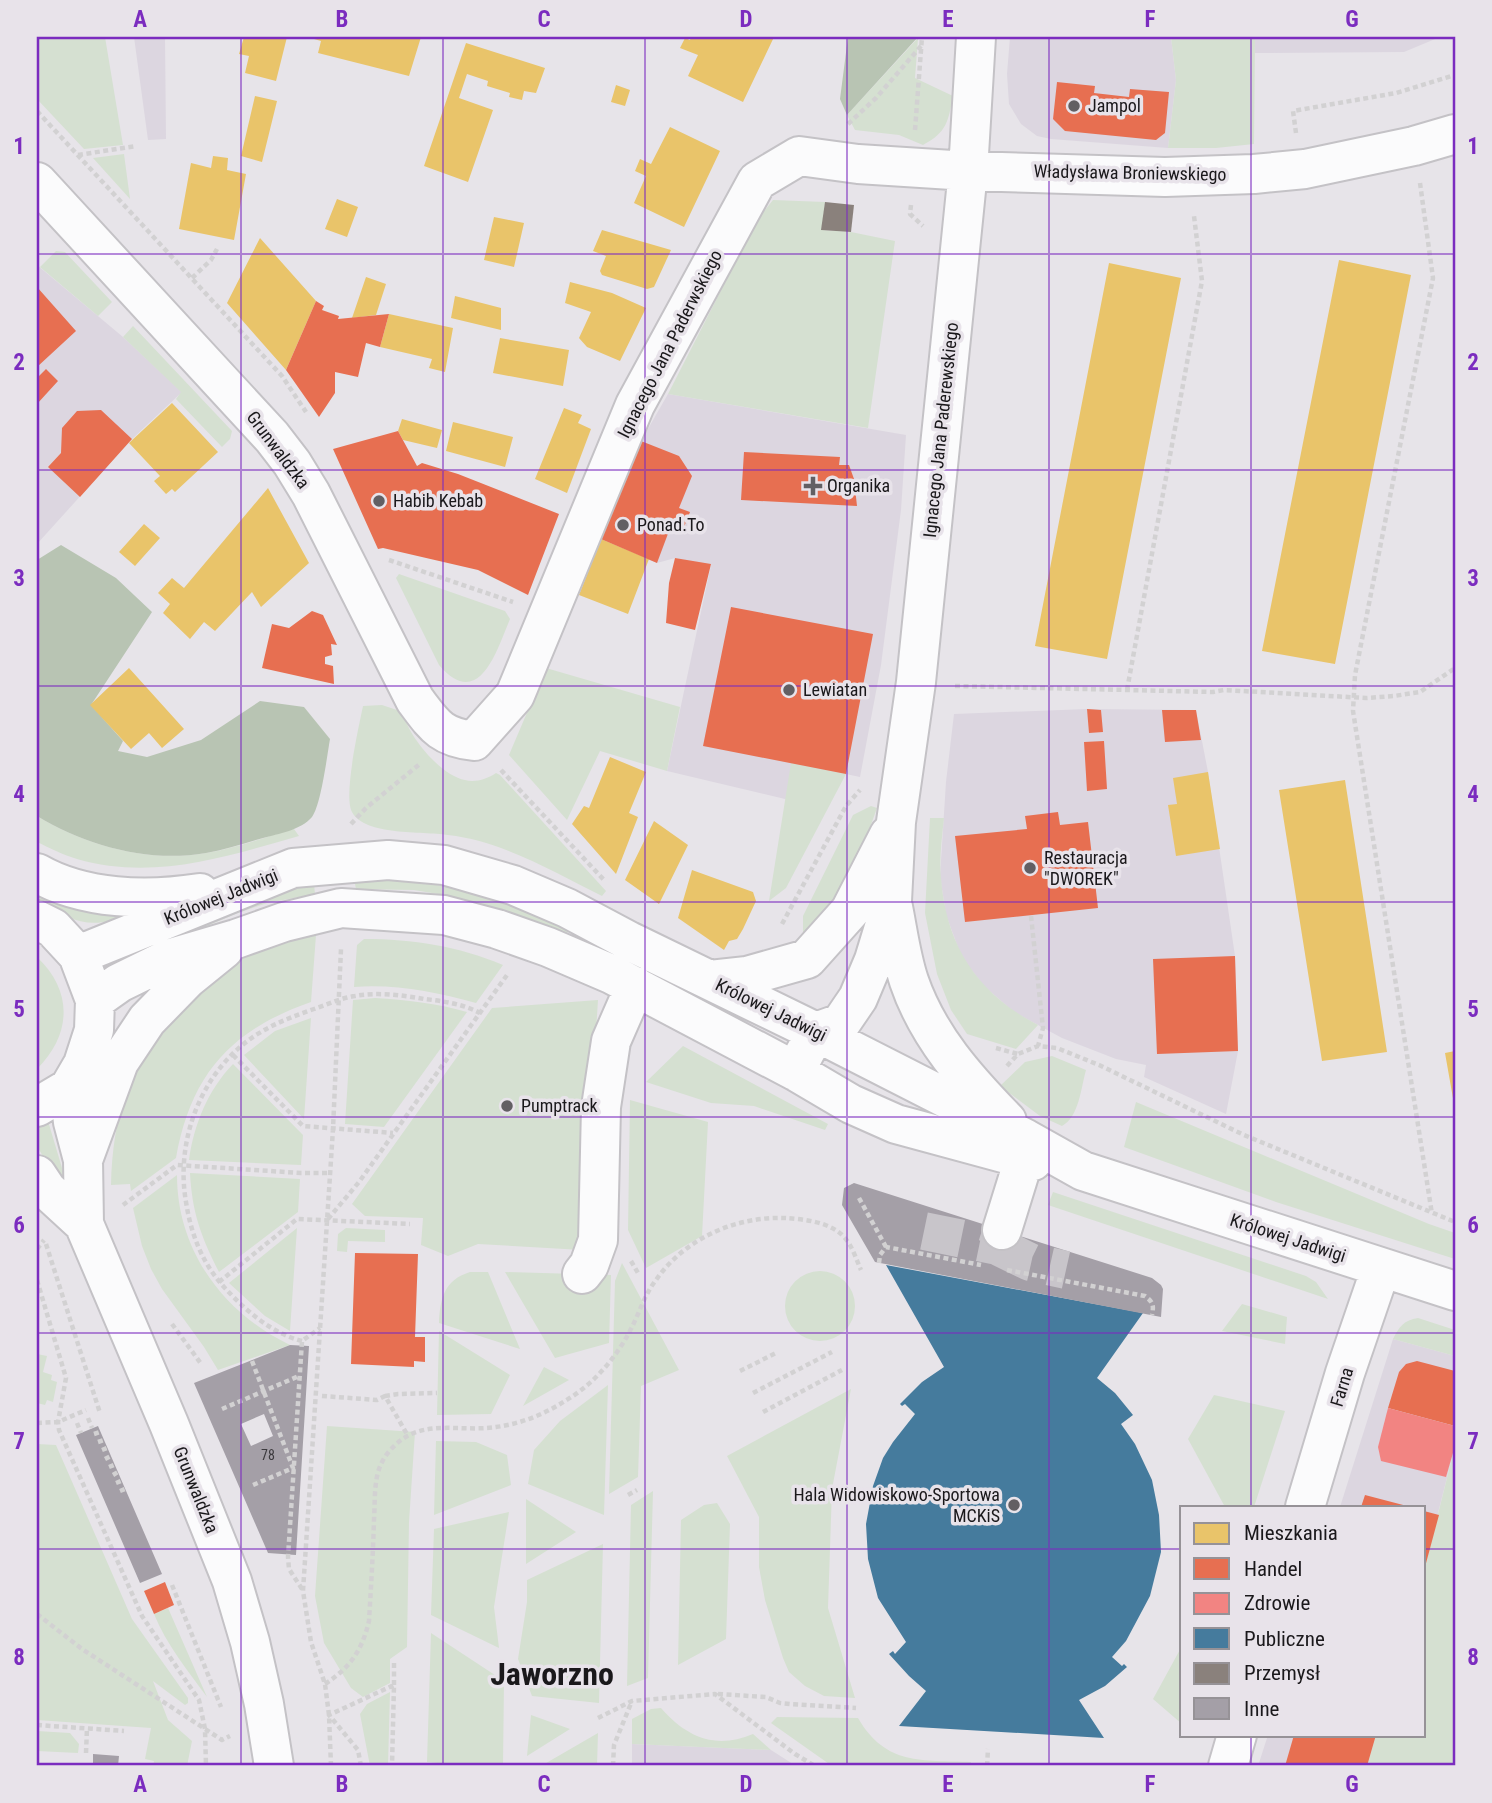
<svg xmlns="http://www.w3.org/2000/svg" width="1492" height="1803" font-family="'Roboto Condensed',sans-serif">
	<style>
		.built { fill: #dcd6e0 }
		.green { fill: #d5e0d1 }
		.forest { fill: #b8c4b3 }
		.homes { fill: #e9c46a }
		.shops { fill: #e76f51 }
		.health { fill: #f28482 }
		.public { fill: #457b9d }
		.industry { fill: #8a817c }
		.building { fill: #a49fa7; fill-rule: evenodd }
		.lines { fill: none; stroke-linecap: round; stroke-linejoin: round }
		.minor-tunnel { stroke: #c8c5ca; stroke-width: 38; stroke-dasharray: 38 19; stroke-linecap: butt }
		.minor-casing { stroke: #c4c2c6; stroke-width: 42 }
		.path { stroke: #d2d1d2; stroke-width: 4.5; stroke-dasharray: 5 3.5; stroke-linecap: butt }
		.minor { stroke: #fbfbfc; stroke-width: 38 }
		.grid { fill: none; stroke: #7b2cbf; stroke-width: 2; stroke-opacity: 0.55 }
		.poi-dot { fill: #625f63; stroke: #e8e3ea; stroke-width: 2.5 }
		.labels { text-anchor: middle; stroke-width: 7; stroke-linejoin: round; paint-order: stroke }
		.number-label { font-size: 14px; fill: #3c3a3e }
		.poi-label { font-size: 18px; fill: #1a181b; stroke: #e8e3ea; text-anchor: start }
		.street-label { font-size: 18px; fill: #1a181b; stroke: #e8e3ea }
		.town-label { font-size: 32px; font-weight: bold; fill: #1a181b; stroke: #e8e3ea }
		.neatline { fill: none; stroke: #7b2cbf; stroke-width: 2.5 }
		.grid-label { font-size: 23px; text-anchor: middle; font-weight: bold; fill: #7b2cbf }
	</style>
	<rect width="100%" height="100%" fill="#e7e4e9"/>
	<path class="built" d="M134,37H165L166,139L148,140Z
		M1010,37H1171L1176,80L1168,148L1051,139L1037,136L1021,124L1009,104L1007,74Z
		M1255,37H1440L1404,52L1255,53Z
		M37,265L123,337L182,392L132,439L37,544Z
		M668,394L906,435L901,510L881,665L860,777L846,774L785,799L667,771L711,565L675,558L657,563L601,539L641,441Z
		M1087,709L1196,710L1208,772L1235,956L1238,1051L1226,1114L1144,1077L1146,1065L1116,1059L1062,1038L1014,1012L985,987L962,958L946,915L940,876L946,782L954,714Z
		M1393,1339L1455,1356V1446L1424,1568V1507H1340Z
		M1268,1735H1376L1367,1766H1258Z
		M632,1744L771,1750L796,1766H632Z"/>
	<path class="green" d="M37,37H105L123,145L84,149L37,99Z
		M1171,37H1255L1254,144L1216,148H1168L1176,80Z
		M918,38L915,78L953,96C948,122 947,132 923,145L899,135L855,130L847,115Z
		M124,154L130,199L93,158Z
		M773,200L825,202L822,230L851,232L895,241L868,428L668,394L757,220Z
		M56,251L65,252L112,302L98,316L40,267Z
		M133,326L232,431L230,439L222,447L176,399L181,392L123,337Z
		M399,574L505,611L510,619C497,650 479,712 439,665L396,578Z
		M546,668L680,707L667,771L600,751L567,820L509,755Z
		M382,705L403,712C407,735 441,776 465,780C475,783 487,779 496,773L500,775L606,891L602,896C554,872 502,841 448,835C422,831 365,836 352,812C343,796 359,726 363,706Z
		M791,763L846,774L786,888L769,901Z
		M871,806L877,808L868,833L839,895L803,937V916L853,815Z
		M37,816C87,846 148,863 206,853C236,848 265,837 294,829L299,836C225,857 153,881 77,859C63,855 50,848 37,842Z
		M930,818H944C942,838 939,859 941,878C946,946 978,994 1038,1025L1016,1049L967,1034L951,1010L937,974L925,913Z
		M354,879C423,880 471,887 534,914C545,919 559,923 568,931L567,934H563L444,895L414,890L356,889Z
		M314,884L315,894L267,903L238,913L111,966L103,964L287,889Z
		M37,886L131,915C89,930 74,922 37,902Z
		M316,935L311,1002C231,1030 191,1074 176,1158L131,1191L130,1184L111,1185C113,1107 133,1054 190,1000C205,985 221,971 240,960C263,948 290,941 316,935Z
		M364,939C413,939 458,946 503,965L476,1003C435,992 396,984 354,987L357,945Z
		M37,957C73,991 72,1034 37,1069Z
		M375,998C407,1000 436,1003 467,1012L384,1127L345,1124L353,1000Z
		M598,1000L582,1250L478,1244L448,1256L421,1245L423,1218L365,1216L352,1204L492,1008Z
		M311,1018L304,1119L244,1055L275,1031Z
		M683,1046L828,1124L825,1130L754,1106L711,1103L646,1082Z
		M1052,1056L1086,1070C1081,1088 1079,1117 1062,1126L1040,1116L1000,1086L1025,1062Z
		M233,1064L303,1135L301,1165L189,1160C194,1124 208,1090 233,1064Z
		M630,1100L708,1122L702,1236L646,1268L628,1230Z
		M1136,1102L1429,1224L1455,1233V1259L1276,1202L1124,1147Z
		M48,1121L68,1188L63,1191L37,1146V1126Z
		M190,1173L300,1179L298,1212L219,1272C201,1237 192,1212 190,1173Z
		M177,1175C177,1250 223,1313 290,1345L218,1370L204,1347L162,1289L151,1269L142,1246L133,1208Z
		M1053,1192L1306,1276L1316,1282L1328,1299L1048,1205Z
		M297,1228L290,1331L265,1316L229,1283Z
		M346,1228L385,1230V1242L348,1241L347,1252L337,1251L338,1234Z
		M622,1263L679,1370L641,1386L638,1477L609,1494L615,1281Z
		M785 1306a35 35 0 1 1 70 0a35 35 0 1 1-70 0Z
		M470,1272H488L520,1349L439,1323C440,1299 444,1280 470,1272Z
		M505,1272L611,1275L609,1343L555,1358Z
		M1242,1304L1287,1317L1285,1344L1222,1331Z
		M1418,1318L1455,1330V1356L1393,1339C1399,1327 1404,1320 1418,1318Z
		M439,1331L510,1375L491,1414L437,1415Z
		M37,1354L47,1356L43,1372L52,1375L51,1380L57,1382L53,1402L47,1400L45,1405L37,1403Z
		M544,1367L569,1380L523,1406Z
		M608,1385L604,1515L528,1484L534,1450L560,1421Z
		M851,1389L832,1489L828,1608L855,1698L824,1696L805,1686L789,1672L783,1658L765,1600L759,1567V1517L727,1456Z
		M1214,1395L1285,1411L1254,1507H1225L1188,1439Z
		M327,1426L415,1432L409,1522L407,1647L390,1659V1683L363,1697L351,1688L324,1643L315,1596Z
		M436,1441L476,1442L507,1455L511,1485L434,1515Z
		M37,1444L56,1445L132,1619L188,1698V1703L185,1705L153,1681L168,1720L192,1741L187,1766H153L154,1761L145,1759L151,1728L37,1720Z
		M1455,1446V1766H1367L1376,1735H1424V1570Z
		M653,1491L648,1678L627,1686L631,1505Z
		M526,1499L576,1532L526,1564Z
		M717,1503L730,1524L726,1639L678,1665L681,1520L704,1505Z
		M509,1512L494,1607L499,1648L431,1615L434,1529Z
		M603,1544L599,1703L532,1696L518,1659L527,1602V1580Z
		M168,1608L207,1697C188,1671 166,1644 154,1614Z
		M431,1633L504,1681L503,1766H468L427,1762Z
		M1182,1646V1724L1153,1699Z
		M390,1692L388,1766H370L360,1714L367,1704Z
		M661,1708C686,1737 716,1750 753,1734L771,1750L632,1744V1719L651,1709Z
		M531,1715L570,1729L527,1756Z
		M777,1717L858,1718C886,1766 922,1760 971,1762V1766H832L771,1723Z
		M37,1731L70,1733L79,1744L78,1753L37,1751Z
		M598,1733L597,1766H541Z"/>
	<path class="forest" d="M848,37H918L847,115L840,99Z
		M61,545L116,578L152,612L91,705L123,741L118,751L147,757L201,740L260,701L304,707L330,739C327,756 321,805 312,817C301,830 278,834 263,838C244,843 225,850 206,853C148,863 87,846 37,816V560Z"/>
	<path class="homes" d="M244,37H287L276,81L245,73L249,56L239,54Z
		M307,37H421L409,76L318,53L321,41Z
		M691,37H774L743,102L688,76L698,55L680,48L685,38L690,40Z
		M466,43L545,68L536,93L524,91L522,100L509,97L510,93L487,86L488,81L467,74L459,98L493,110L468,182L424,166Z
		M616,85L630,90L625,106L611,102Z
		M255,96L277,101L262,162L241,156Z
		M670,127L720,151L684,227L634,203L646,176L635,171L640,159L651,164Z
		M213,156L228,158L227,170L246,174L234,240L179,229L191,163L211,168Z
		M337,199L358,207L347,237L325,229Z
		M494,217L524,223L514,267L484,260Z
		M602,230L671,250L654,287L647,289L602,275L600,271L606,256L593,251Z
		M260,238L316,301L286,370L227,303Z
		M1339,260L1411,275L1335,664L1262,651Z
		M1109,263L1181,278L1107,659L1035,646Z
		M366,277L386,284L376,315L352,318Z
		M570,282L612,293L646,308L620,361L587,347L579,338L591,312L565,303Z
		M455,296L501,308V330L451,318Z
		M389,314L453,328L445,372L429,368L432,359L380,347Z
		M500,338L569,350L563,386L493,373Z
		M172,403L218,452L175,492L172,489L166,494L154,481L160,476L129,443Z
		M564,408L582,415L578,423L591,429L567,493L535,479Z
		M402,419L442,430L437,448L403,440L398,431Z
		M453,422L513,437L505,467L446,451Z
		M268,488L309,563L261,607L252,592L215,631L204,622L190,639L163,613L170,604L158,593L172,578L184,588Z
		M144,524L160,538L135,566L119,552Z
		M601,539L649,559L628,614L579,595Z
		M129,668L184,729L162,748L149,733L131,749L90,705Z
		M610,757L646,772L629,813L638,817L616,874L572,824L584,806L589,808Z
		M1208,772L1220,849L1176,856L1168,805L1177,804L1173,778Z
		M1345,780L1387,1052L1322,1061L1279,790Z
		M654,821L688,845L659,904L625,880Z
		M692,870L753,892L756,901L743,929L737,939L729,941L724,950L678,918Z
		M1455,1051V1104H1454L1445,1053Z"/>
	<path class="shops" d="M1057,82L1095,86L1094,93L1129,97L1130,89L1169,92L1165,133L1156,140L1065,131L1053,119Z
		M37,287L76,331L37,367Z
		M316,301L324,306L322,310L339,316L338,319L389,314L380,347L366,343L358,377L335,372V393L319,417L286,370Z
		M46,369L58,381L37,404V378Z
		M101,410L132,439L80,497L48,467L61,453L62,428L77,411Z
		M398,431L417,466L422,463L458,474L559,514L528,595L478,570L383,548L378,549L333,449Z
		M641,441L679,456L692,476L679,508L690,512L684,527L672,523L657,563L601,539Z
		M744,452L840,457L839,465H849L854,479L857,506L741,500Z
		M675,558L711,564L695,630L666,623L669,583Z
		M731,607L873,634L846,774L703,746Z
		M312,611L323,615L337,645L331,644L332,655L325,657V664L333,666L334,684L262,668L272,624L289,628Z
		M1087,709L1101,710L1103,732L1089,733Z
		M1162,710H1196L1201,740L1165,742Z
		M1104,741L1107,789L1087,791L1084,742Z
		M1058,812L1060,825L1088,822L1098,908L965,922L955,836L1027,829L1025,816Z
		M1235,956L1238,1051L1157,1054L1153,959Z
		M355,1253L418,1254L415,1337H425V1362L414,1361V1367L351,1364Z
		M1417,1361L1455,1371V1426L1388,1408L1399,1372L1406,1364Z
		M1365,1495L1407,1506V1507H1361Z
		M1424,1511L1439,1515L1425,1567H1424Z
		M165,1582L174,1605L154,1614L144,1591Z
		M1294,1735H1376L1367,1766H1285Z"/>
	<path class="health" d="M1388,1408L1455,1426V1446L1446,1477L1381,1461L1378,1447Z"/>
	<path class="public" d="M886,1265L1143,1313L1097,1378L1115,1393L1133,1415L1121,1424L1135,1444L1152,1480L1159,1515L1161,1552L1150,1596L1126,1641L1112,1657L1122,1666L1124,1664L1127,1667L1105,1686L1079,1700L1104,1738L899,1726L926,1691L909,1676L889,1654L893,1651L895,1654L906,1642L878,1598L868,1559L866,1524L873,1486L883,1458L893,1442L915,1414L905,1404L902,1406L900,1404L922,1382L944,1367Z"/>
	<path class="industry" d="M825,202L854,205L851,232L821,230Z"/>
	<path class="building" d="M854,1183L1152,1278L1161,1285L1163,1289L1161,1317L875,1262L842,1205L844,1188Z
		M290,1345L309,1346L296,1555L268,1553L194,1383ZM264,1414L273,1436L251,1446L241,1424Z
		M98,1426L162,1574L140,1583L76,1435Z
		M93,1754L119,1756L118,1766H93Z"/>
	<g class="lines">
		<path class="minor-tunnel" d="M924,1231L997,1246L1002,1230
			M997,1246L1030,1262L1066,1270"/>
		<defs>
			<path id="minor" d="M37,182L272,437L292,463L311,494L415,700C434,725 440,737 474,741L515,695L635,405L757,181L799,156L858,164L968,171L1165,177L1254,174L1305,169L1414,146L1455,134
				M37,873C84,900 147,901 200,893
				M893,907C898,932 901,957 909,981C928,1037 967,1080 1007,1121
				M37,920L53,928L78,955L95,1000L94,1030L83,1064L69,1088L37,1107
				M78,955L293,868L388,860L444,865L513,885L567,908L629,941L816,1032L1026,1139L1083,1171L1455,1291
				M710,980L747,976L807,959L850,911L889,835
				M95,1000L119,983L168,959L236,939L284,922L341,908L444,915L497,929L548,947L611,974L795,1071L851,1104L896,1124L1033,1161
				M795,1071L816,1032L841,1023L858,998L874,960L892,901L896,822L916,682L968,171L976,37
				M69,1088L73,1122L83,1160L84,1224L169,1424L232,1581L250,1642L264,1704L274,1766
				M83,1160L119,1062L147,1020L187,979L224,949
				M37,1175L47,1190L84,1224
				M1002,1230L1024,1159
				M582,1274L589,1265L598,1240L601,1107L611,1041L635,986
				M1305,1507L1345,1373L1381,1268
				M1228,1766L1237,1735"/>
		</defs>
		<use href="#minor" class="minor-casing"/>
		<path class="path" d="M37,111L282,376L306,412
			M848,124L876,98L921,46
			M915,130L922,37
			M1296,133L1293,111L1396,93L1455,75
			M78,155L136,146
			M1420,183L1433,278L1355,675L1353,711L1432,1214
			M911,205L910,214L923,226
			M192,278L211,260L217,249
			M389,560L513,602
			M955,686L1213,692L1224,690L1366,698L1394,696L1420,692L1455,668
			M1127,690L1202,281L1194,216
			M501,770L605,881
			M351,824L366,808L421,763
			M1031,916L1043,1028L1038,1046
			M782,924L846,806L860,790
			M996,1048L1018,1054
			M233,1055L303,1126L393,1133
			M1007,1066L1018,1054L1038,1046L1057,1048L1099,1065L1244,1135L1455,1222
			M859,1198L886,1247
			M123,1205L177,1165L301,1173H329
			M328,1219L359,1182L507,975
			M46,1244L100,1413
			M37,1249L44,1240
			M631,1261L638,1273
			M879,1263L880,1255L886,1247L981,1265
			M1007,1270L1145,1296C1153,1302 1154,1305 1152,1315
			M37,1280L66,1378L58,1422L59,1430L142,1616L199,1700L205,1729L206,1766
			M219,1282L297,1219L410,1224
			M172,1324L202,1365
			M302,1341C271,1333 245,1310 224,1287C202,1263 191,1234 186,1202C175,1139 202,1070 256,1035C275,1023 294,1016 314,1009C328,1004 341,998 355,996C377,992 402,995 424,999C443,1001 463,1004 480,1013
			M252,1361L293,1468L253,1485
			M740,1371L778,1352
			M753,1393L832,1352
			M322,1396L377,1400L385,1396L408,1436
			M385,1396L398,1394L437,1393
			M222,1409L299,1376
			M763,1412L842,1370
			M88,1418L92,1428
			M37,1423L58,1422L86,1410
			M77,1423L81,1433
			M94,1434L100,1432
			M98,1442L104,1440
			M102,1450L107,1448
			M105,1459L111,1456
			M109,1467L114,1465
			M113,1475L118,1472
			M116,1483L121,1481
			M120,1491L125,1489
			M628,1495L637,1490
			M172,1585L221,1707
			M302,1589L289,1569L288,1557L302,1341L320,1328
			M37,1614L82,1649L222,1740L230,1736
			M325,1684C351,1667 362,1650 369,1621C371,1587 373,1554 374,1520C375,1504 374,1488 378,1472C380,1466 383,1459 387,1454C417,1415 456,1433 496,1427C520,1424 545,1414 565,1401C594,1384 617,1357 632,1327C640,1311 645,1294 656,1280C684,1239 736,1216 785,1218C803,1219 831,1222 844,1237C852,1245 856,1259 861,1270
			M394,1685V1662
			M718,1694L766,1697L780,1703L790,1704L856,1708
			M598,1718L632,1701L715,1694L795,1754L815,1766
			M37,1725L124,1731
			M86,1753L87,1728
			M331,1766L329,1715L325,1684L311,1642L303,1591L333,1129L341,949
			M361,1766L358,1750L329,1715L394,1685L392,1766
			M613,1766L614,1745L632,1701
			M987,1766L988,1749"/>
		<use href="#minor" class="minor"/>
	</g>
	<path class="grid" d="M241,37V1766M443,37V1766M645,37V1766M847,37V1766M1049,37V1766M1251,37V1507M37,254H1455M37,470H1455M37,686H1455M37,902H1455M37,1117H1455M37,1333H1455M37,1549H1182M1424,1549H1455M1251,1735V1766"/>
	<g class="poi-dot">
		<circle cx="1074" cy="106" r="7"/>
		<path d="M809.5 475.5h7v7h7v7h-7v7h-7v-7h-7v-7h7z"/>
		<circle cx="379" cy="501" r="7"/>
		<circle cx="623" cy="525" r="7"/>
		<circle cx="789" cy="690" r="7"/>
		<circle cx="1030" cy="868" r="7"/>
		<circle cx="507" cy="1106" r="7"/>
		<circle cx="1014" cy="1505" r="7"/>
	</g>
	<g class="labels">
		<g class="number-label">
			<text x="268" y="1460">78</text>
		</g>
		<g class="poi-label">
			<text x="1088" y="112">Jampol</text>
			<text x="827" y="492">Organika</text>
			<text x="393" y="507">Habib Kebab</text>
			<text x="637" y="531">Ponad.To</text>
			<text x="803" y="696">Lewiatan</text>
			<text x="1044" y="864">Restauracja<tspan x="1044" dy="21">"DWOREK"</tspan></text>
			<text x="521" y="1112">Pumptrack</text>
			<text x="1000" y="1501" text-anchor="end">Hala Widowiskowo-Sportowa<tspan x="1000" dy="21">MCKiS</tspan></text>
		</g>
		<g class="street-label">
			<text transform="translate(1130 173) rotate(1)" y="6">Władysława Broniewskiego</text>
			<text transform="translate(670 344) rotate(-63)" y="6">Ignacego Jana Paderwskiego</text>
			<text transform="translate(941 430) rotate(-84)" y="6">Ignacego Jana Paderewskiego</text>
			<text transform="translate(278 450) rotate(53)" y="6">Grunwaldzka</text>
			<text transform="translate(221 897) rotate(-22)" y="6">Królowej Jadwigi</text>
			<text transform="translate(771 1010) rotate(26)" y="6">Królowej Jadwigi</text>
			<text transform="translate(1288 1238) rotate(18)" y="6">Królowej Jadwigi</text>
			<text transform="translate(1342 1387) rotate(-73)" y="6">Farna</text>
			<text transform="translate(196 1490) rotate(68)" y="6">Grunwaldzka</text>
		</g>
		<g class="town-label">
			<text x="552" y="1685">Jaworzno</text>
		</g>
	</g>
	<rect width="1492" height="1803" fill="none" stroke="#e8e3ea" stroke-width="77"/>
	<rect x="1180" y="1506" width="245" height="231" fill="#e8e3ea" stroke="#969297" stroke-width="2"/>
	<rect x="1194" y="1523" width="35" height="21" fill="#e9c46a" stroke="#969297" stroke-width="2"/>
	<text x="1244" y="1540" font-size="21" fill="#1a181b">Mieszkania</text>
	<rect x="1194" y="1558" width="35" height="21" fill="#e76f51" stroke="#969297" stroke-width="2"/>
	<text x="1244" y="1576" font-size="21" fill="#1a181b">Handel</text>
	<rect x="1194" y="1593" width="35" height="21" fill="#f28482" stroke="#969297" stroke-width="2"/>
	<text x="1244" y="1610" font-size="21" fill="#1a181b">Zdrowie</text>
	<rect x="1194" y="1628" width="35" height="21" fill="#457b9d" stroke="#969297" stroke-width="2"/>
	<text x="1244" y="1646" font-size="21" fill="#1a181b">Publiczne</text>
	<rect x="1194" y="1663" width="35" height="21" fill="#8a817c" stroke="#969297" stroke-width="2"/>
	<text x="1244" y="1680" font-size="21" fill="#1a181b">Przemysł</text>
	<rect x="1194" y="1698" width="35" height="21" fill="#a49fa7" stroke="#969297" stroke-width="2"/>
	<text x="1244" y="1716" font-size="21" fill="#1a181b">Inne</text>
	<rect x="38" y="38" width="1416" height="1726" class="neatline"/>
	<g class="grid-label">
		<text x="140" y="27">A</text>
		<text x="342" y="27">B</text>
		<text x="544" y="27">C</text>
		<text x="746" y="27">D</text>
		<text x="948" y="27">E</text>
		<text x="1150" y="27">F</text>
		<text x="1352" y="27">G</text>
		<text x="19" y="154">1</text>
		<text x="1473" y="154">1</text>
		<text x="19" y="370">2</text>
		<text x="1473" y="370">2</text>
		<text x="19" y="586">3</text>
		<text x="1473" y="586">3</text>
		<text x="19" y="802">4</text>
		<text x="1473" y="802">4</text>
		<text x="19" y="1017">5</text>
		<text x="1473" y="1017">5</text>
		<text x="19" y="1233">6</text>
		<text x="1473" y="1233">6</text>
		<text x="19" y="1449">7</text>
		<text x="1473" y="1449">7</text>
		<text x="19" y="1665">8</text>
		<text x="1473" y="1665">8</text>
		<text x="140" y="1792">A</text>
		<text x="342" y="1792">B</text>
		<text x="544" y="1792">C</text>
		<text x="746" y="1792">D</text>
		<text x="948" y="1792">E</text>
		<text x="1150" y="1792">F</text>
		<text x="1352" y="1792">G</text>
	</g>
</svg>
